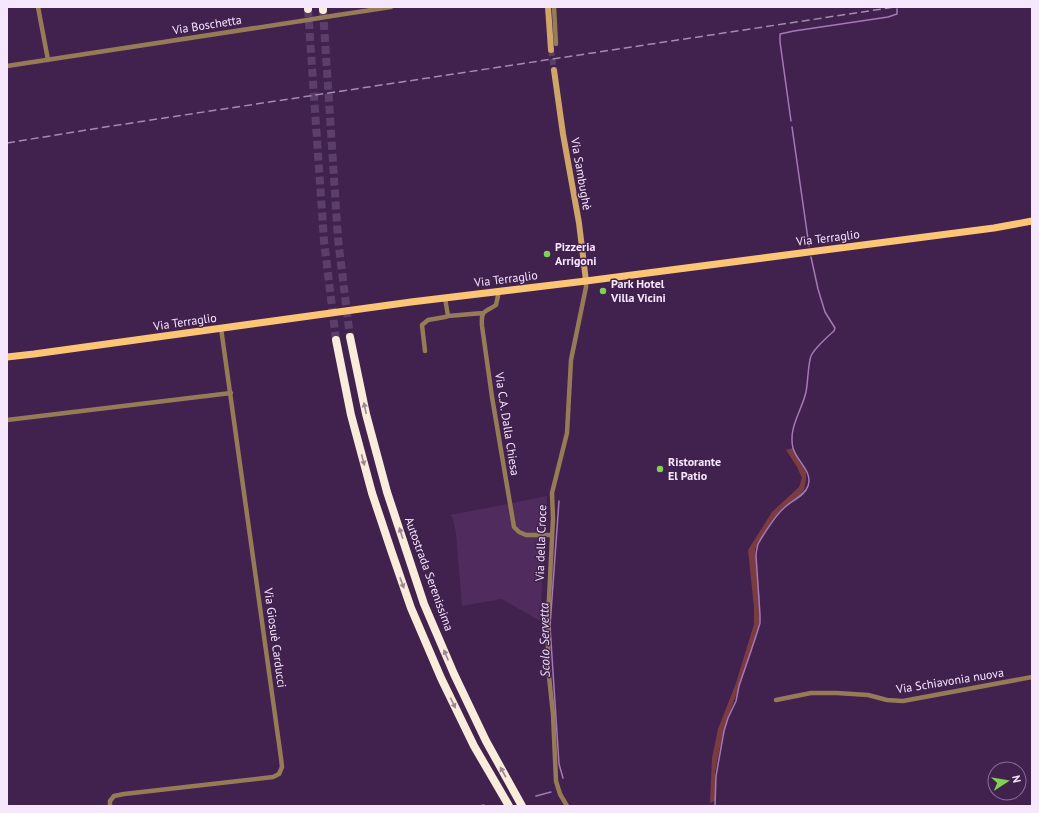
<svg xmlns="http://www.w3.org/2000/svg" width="1039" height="813" font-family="'PT Sans',sans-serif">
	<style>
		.built { fill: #502c5e }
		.green { fill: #7a3c41 }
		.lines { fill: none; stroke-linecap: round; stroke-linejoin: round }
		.stream { stroke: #a578b7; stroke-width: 1.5 }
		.secondary-tunnel { stroke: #5c3f68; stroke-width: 6; stroke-dasharray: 6 3; stroke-linecap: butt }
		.highway-tunnel { stroke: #5c3f68; stroke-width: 8; stroke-dasharray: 8 4; stroke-linecap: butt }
		.street { stroke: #957b56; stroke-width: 4.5 }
		.secondary { stroke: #cfa568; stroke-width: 6 }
		.primary { stroke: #fbc575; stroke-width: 7 }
		.highway { stroke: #f9ecdb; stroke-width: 8 }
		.rail { stroke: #a38cad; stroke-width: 1.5; stroke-dasharray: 8 4; stroke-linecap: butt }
		.street-bridge { stroke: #957b56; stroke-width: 4.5 }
		.oneway { fill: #9d8694 }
		.poi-dot { fill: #80d051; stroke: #41214e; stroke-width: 1.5 }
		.labels { text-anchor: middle; stroke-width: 3; stroke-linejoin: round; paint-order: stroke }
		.street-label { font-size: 12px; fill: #f7e7fe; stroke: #41214e }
		.poi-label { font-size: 12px; font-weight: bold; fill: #f7e7fe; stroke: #41214e; text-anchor: start }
		.water-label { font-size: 13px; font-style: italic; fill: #ecddf3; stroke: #41214e }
	</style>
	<rect width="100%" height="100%" fill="#41214e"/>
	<path class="built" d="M547,496L540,621L502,599L462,606L456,533L453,519L450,515L487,508Z"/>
	<path class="green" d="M793,448L798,459L804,466L806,473V480L804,490L798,497L784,507L772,521L755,549L760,599V619L752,651L731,709L722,737L715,772V801L710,803L712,758L718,729L736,683L754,624V608L748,550L772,512L799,487L802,478L797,467L786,450Z"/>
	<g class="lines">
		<path class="stream" d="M791,121L780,42V34L794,31L888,17L897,14V9
			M792,127L809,246
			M559,501L550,626L559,764L563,778
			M536,796L551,792
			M479,806L484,805
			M715,806L716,776L724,731L728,718L736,701L739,686L756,636L760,623V615L756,556C756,551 757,548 758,544C763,535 776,515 783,509C789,502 805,496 808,486C813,471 797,462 793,448C788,428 802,410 806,392C808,382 808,364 811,356C814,349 828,336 834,331L835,328L825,312L818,289L811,257"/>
		<path class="secondary-tunnel" d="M551,50L554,70"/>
		<path class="highway-tunnel" d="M308,9L324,241L336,340
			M323,10L338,239L350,337"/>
		<path class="street" d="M38,7L48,60
			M554,7L556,44
			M338,15L391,7
			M7,66L301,21
			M499,291L496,305C484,313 481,309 482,326L492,397L514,527L519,532L526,535H552
			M445,298L448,316
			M425,351L422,325L428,320L445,317L448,316L483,313
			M7,420L231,393
			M776,700L811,693H837L868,695L887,700L903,701L1032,677
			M110,806V801L114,796L124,794L273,777L279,774L282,767L281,758L221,328
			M567,806L560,794L556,781L553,714L548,667V619L553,518L552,493L567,433L571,360L586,287V281"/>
		<path class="secondary" d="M548,7L551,50
			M554,70L563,134L579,223L586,281"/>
		<path class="primary" d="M7,357L34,354L411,302L586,281L994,228L1032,221"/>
		<path class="highway" d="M308,7V9
			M323,7V10
			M350,337L366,414L387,492L424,604L454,674L486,741L522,806
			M336,340L351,415L372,493L391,550L411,608L441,678L474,746L509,806"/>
		<path class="rail" d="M7,143L105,127L895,7"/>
		<path class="street-bridge" d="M301,21L338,15"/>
	</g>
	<defs><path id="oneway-solid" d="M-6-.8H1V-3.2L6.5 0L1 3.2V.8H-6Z"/></defs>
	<g class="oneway">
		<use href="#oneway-solid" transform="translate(365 408) rotate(-102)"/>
		<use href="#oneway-solid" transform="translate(363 460) rotate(75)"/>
		<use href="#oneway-solid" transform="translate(401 533) rotate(-108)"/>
		<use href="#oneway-solid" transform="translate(402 583) rotate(70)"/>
		<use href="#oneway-solid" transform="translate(446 655) rotate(-113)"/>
		<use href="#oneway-solid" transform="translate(453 703) rotate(64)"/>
		<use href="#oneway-solid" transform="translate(503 772) rotate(-119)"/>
	</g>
	<g class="poi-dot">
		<circle cx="547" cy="254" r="4"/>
		<circle cx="603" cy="291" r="4"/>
		<circle cx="660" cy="469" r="4"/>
	</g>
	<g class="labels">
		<g class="street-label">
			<text transform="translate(207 25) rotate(-9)" y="4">Via Boschetta</text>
			<text transform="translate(581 174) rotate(80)" y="4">Via Sambughè</text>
			<text transform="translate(828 238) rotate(-7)" y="4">Via Terraglio</text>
			<text transform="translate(506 279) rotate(-7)" y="4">Via Terraglio</text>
			<text transform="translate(185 322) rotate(-8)" y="4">Via Terraglio</text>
			<text transform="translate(507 424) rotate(81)" y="4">Via C.A. Dalla Chiesa</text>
			<text transform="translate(541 543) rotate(-88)" y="4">Via della Croce</text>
			<text transform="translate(429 574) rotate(70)" y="4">Autostrada Serenissima</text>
			<text transform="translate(275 638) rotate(82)" y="4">Via Giosuè Carducci</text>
			<text transform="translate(950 681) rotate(-9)" y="4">Via Schiavonia nuova</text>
		</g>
		<g class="poi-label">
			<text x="555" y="251">Pizzeria<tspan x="555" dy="14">Arrigoni</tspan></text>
			<text x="611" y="288">Park Hotel<tspan x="611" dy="14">Villa Vicini</tspan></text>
			<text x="668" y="466">Ristorante<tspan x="668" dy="14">El Patio</tspan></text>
		</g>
		<g class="water-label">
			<text transform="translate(544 640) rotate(-91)" y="5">Scolo Servetta</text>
		</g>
	</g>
	<rect width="1039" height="813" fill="none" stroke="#f7e7fe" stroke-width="16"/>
	<g transform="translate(1007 781) rotate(78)"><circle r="19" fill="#41214e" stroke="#8a7094"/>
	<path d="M0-3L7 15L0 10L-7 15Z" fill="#80d051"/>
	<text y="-6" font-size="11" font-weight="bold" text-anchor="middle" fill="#f7e7fe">N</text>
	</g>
</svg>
